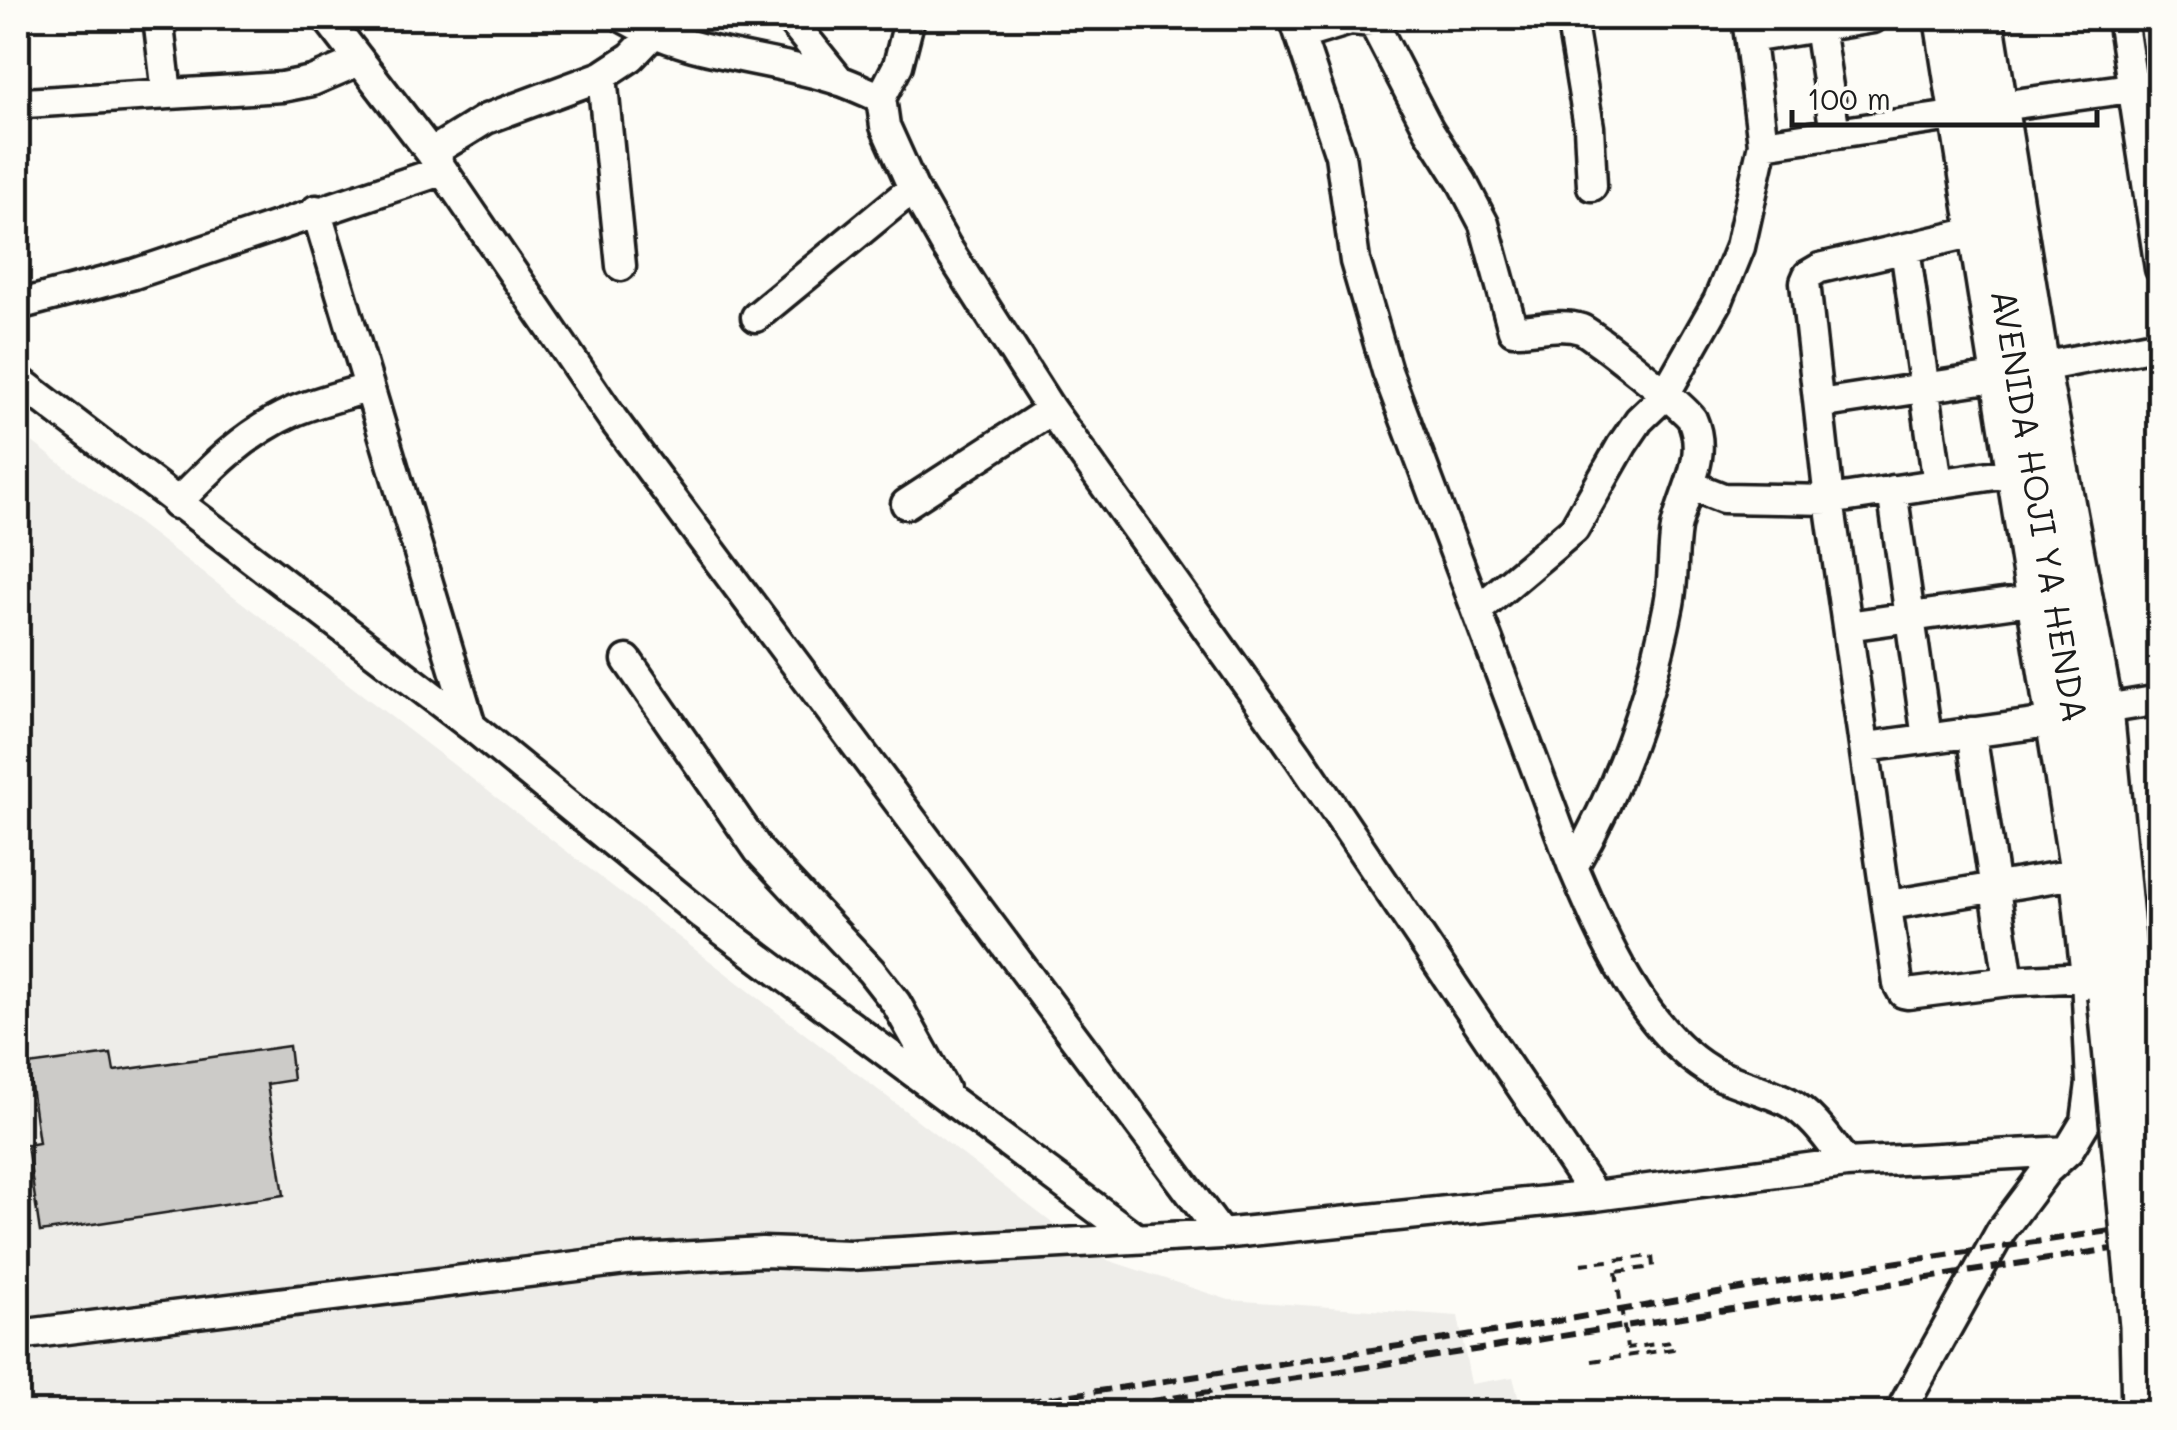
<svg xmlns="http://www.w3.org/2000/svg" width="2177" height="1430" font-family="Mali,sans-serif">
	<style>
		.built { fill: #eeede9 }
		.building { fill: #cccbc8; stroke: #1c1c1c; stroke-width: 2.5 }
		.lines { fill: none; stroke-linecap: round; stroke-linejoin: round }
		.minor-casing { stroke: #1c1c1c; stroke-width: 35 }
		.major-casing { stroke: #1c1c1c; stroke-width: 42 }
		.path { stroke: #1c1c1c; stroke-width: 4; stroke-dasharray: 10 8; stroke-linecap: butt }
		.minor { stroke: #fdfcf7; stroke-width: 28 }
		.major { stroke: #fdfcf7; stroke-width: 35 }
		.rail { stroke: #1c1c1c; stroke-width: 6; stroke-dasharray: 15 8; stroke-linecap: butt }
		.major-bridge-casing { stroke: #1c1c1c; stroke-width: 42; stroke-linecap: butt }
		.path-bridge { stroke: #1c1c1c; stroke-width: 4; stroke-dasharray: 10 8; stroke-linecap: butt }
		.major-bridge { stroke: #fdfcf7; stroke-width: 35 }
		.labels { text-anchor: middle; stroke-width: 9; stroke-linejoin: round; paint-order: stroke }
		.street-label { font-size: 35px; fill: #1c1c1c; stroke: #fdfcf7 }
	</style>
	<rect width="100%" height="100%" fill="#fdfcf7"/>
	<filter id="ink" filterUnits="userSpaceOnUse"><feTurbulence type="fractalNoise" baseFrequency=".01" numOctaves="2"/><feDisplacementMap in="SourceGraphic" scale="20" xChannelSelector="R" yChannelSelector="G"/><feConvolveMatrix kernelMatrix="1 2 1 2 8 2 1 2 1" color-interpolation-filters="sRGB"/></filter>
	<g filter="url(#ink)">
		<path class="built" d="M18,431L1095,1256L1229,1300L1458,1316L1471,1384L1513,1377L1522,1412H18Z"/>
		<path class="building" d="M289,1046L293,1080L267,1084L284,1195L40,1232L27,1145L39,1143L28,1065L111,1054L114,1071Z"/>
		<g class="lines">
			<defs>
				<path id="minor" d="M158,18L167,93
					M327,18L431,153L612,418L1221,1234
					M624,18C688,56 768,57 838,80C853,85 867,92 881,98
					M789,18L840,81
					M910,18L898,65L881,98L885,126L913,188L946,246L1051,410L1299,757L1595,1196
					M1294,18L1340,155L1355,261L1387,371L1573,867C1603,937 1641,1028 1709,1070C1734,1084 1764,1089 1788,1102C1813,1115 1830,1142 1846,1163
					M1571,18L1589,127L1592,186
					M2122,18L2160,269
					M1819,27L1835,133
					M1301,35L1350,20L1373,22L1429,130L1462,182L1484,224L1513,330C1535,331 1558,322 1581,329C1592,333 1689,411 1692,419C1709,458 1684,490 1676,528C1672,553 1674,579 1669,604C1651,696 1620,786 1573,867
					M1750,38L1873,18
					M602,76L621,266
					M18,99L25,103L282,87L312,81L359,61
					M2000,106L2160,84
					M1763,144L1952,116
					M431,153L486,119L602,76L631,57L655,32
					M316,210L471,726
					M1971,233L1820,268L1808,275L1805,282L1829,500L1898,984L1903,993L1908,994L2009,981L2086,977
					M1905,248L1938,484
					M18,305L134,274L441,171
					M756,317L913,188
					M2041,367L2160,344
					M18,380L471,726L702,915L1136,1238
					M1819,404L1995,377
					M1690,485L1723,498L1829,500L2029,470
					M1892,490L1927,738
					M176,504C211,468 245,433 292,412C316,402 342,396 367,388
					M906,504L1051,410
					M1478,610L1574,529L1622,445L1639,420L1664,396L1718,301L1740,247L1763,144L1747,18
					M1847,626L2031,600
					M627,660L759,851L871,971L896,1003L944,1089
					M2105,709L2160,700
					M1971,732L2009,981
					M1866,747L2050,722
					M1889,905L2075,874
					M18,1335L626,1260L762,1252L850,1255L1221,1234L1595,1196L1846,1163L2068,1151
					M1900,1412L2001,1231L2046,1171L2068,1151L2086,1121L2091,1083L2086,977L2075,874L1939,18"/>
				<g id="major">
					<path id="s1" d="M1957,18L2074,716L2106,996"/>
					<path d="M1985,18L2041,367L2105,709L2132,992"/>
				</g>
			</defs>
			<use href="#minor" class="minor-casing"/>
			<use href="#major" class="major-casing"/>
			<path class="path" d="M1581,1264L1652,1256L1653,1267L1616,1272
				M1592,1361L1673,1349L1671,1342L1627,1348"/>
			<use href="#minor" class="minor"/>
			<use href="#major" class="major"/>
			<path class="rail" d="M958,1412L1506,1330L1878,1265L2110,1231
				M1083,1412L2111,1249"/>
			<defs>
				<path id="major-bridge" d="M2132,992L2160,1277
					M2106,996L2138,1326L2140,1412"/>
			</defs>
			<use href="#major-bridge" class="major-bridge-casing"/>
			<path class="path-bridge" d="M1616,1272L1627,1348"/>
			<use href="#major-bridge" class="major-bridge"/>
		</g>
	</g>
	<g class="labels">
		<g class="street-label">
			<text dy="12" stroke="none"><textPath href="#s1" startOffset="495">AVENIDA HOJI YA HENDA</textPath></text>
		</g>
	</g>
	<rect width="2177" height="1430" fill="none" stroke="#fdfcf7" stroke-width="60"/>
	<rect x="30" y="30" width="2117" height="1370" fill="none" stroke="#1c1c1c" stroke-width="4" filter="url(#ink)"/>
	<path d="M1792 110v15h305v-15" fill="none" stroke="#1c1c1c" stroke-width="5"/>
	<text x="1807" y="110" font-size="30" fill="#1c1c1c" stroke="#fdfcf7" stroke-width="8" paint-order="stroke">100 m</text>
</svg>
